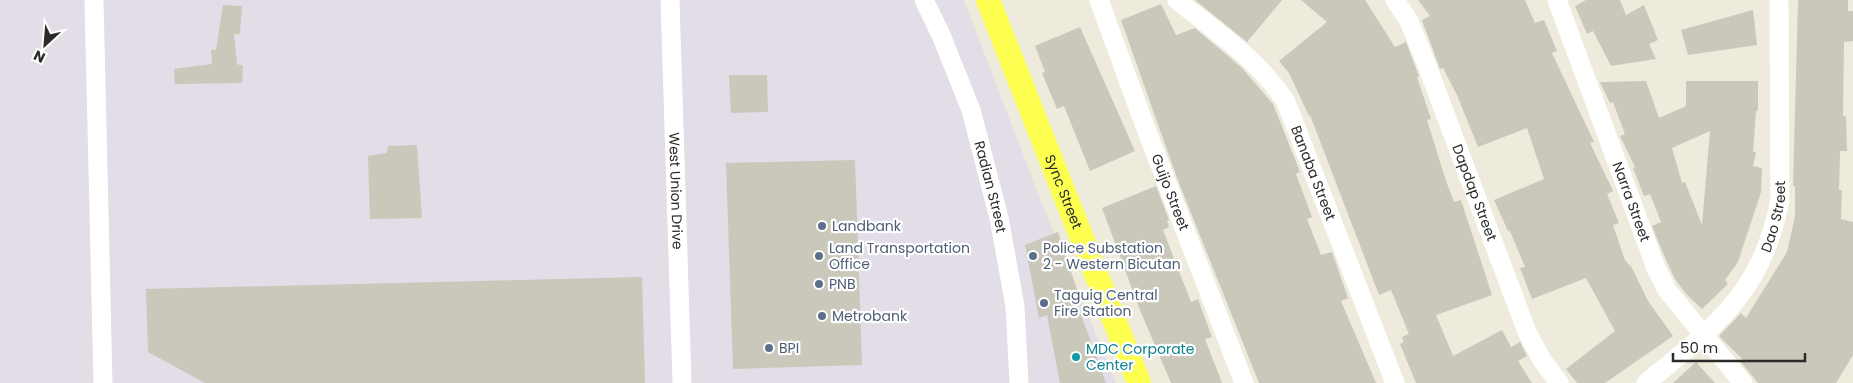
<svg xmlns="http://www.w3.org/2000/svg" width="1853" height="383" font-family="Poppins,sans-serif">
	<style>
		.industrial { fill: #e2dde6 }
		.building { fill: #cac7bb; fill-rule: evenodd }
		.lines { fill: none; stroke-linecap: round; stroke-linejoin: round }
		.minor { stroke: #fff; stroke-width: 19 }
		.major { stroke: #fdff50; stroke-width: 24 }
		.service-dot { fill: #5c6f8a; stroke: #fff; stroke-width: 2 }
		.culture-dot { fill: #0f9aa8; stroke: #fff; stroke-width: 2 }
		.labels { text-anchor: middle; stroke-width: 4.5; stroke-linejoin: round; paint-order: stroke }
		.street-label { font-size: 14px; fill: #2b2b2b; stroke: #fff }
		.service-label { font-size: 14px; fill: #4e5e75; stroke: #fff; text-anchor: start }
		.culture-label { font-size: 14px; fill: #0d838f; stroke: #fff; text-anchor: start }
	</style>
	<rect width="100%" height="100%" fill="#eeebdc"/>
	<path class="industrial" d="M0,0H964L1039,196L1116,383H0Z"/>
	<path class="building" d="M1195,0H1282L1247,42Z
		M1301,0H1365L1395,47L1406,42L1419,76L1417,77L1431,119L1427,120L1446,181L1454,202L1461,200L1492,295L1436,315L1453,356L1502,330L1511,347L1520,342L1527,356L1518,361L1532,383H1416L1400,344L1404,342L1402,337L1409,334L1391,290L1379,295L1310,115L1309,116L1289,73L1279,61L1327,22Z
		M1418,0H1525L1535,23L1544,20L1557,51L1552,53L1594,142L1590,143L1613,191L1607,194L1619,223L1613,225L1625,260L1632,268L1648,301L1673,336L1605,383H1577L1566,369L1615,331L1586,278L1532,299L1520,268L1525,267L1510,231H1508L1494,200L1544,179L1527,128L1478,147L1457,95L1443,68L1440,69L1422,20L1430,16Z
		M1586,0H1620L1626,15L1644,5L1658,40L1649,44L1656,59L1611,66L1593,31L1587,34L1575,6Z
		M1798,0H1848V11H1853V41L1844,42L1843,116H1846L1847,151H1840L1839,190H1842L1841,219L1853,222V355L1836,383H1758L1741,362L1743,360L1719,336L1741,313L1746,318L1787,252L1795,216V186H1793Z
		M1161,4L1176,35L1195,28L1242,68L1273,104L1300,172L1296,174L1312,217L1307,219L1321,255L1332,252L1348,298L1341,301L1376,383H1259L1177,178L1121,20Z
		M223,5L242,6L240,34H234L237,64L243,66L242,83L175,84L174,69L212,64L211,50H216Z
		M1753,10L1757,45L1688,55L1681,30Z
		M1080,27L1135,151L1090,171L1064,106L1057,109L1042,73L1045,72L1035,46Z
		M729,75H767L768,112L731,113Z
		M1646,81L1659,118L1686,106V81H1758V111H1756L1753,152H1756L1753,166L1762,168L1761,192L1738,262L1725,280L1728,284L1702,309L1686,294L1675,279L1666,260L1652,226L1661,222L1650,194L1644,196L1633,168L1635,167L1620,136L1625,134L1613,102L1610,103L1600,82ZM1710,131L1702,225L1685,182L1682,183L1672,148Z
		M417,145L422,218L370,219L368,156L387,153L388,146Z
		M855,160L862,365L733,369L726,163Z
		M1156,186L1169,220L1167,221L1169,227L1163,230L1191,302L1198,299L1212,337L1205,339L1222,383H1171L1140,310L1102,208Z
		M1058,232L1081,302L1077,304L1106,383H1060L1047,315L1039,318L1025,245Z
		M642,277L645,383H205L148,352L146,289Z
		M1696,362L1715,383H1673Z"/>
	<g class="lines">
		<g class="minor">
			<path d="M94,0L103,383"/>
			<path id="s1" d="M670,0L682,383"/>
			<path id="s2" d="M924,0L941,35L971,110L999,218L1015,306L1019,383"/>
			<path id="s3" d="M1099,0L1146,129L1244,383"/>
			<path id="s4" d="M1177,0C1215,31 1259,60 1286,102L1395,383"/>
			<path id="s5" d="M1395,0L1409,21L1426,63L1527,332L1542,360L1559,383"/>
			<path id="s6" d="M1557,0L1656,268L1667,290L1743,383"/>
			<path id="s7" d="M1646,383C1715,326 1763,293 1780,199L1779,0"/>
		</g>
		<path class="major" id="s8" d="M988,0L1139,383"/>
	</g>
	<g class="service-dot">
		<circle cx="822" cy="226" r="5"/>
		<circle cx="819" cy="256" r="5"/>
		<circle cx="1033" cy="256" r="5"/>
		<circle cx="819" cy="284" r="5"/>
		<circle cx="1044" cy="303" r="5"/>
		<circle cx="822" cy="316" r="5"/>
		<circle cx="769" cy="348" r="5"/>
	</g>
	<circle class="culture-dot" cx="1076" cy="357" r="5"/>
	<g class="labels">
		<g class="street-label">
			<text dy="5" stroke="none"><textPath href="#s4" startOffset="226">Banaba Street</textPath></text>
			<text dy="5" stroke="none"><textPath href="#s2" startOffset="199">Radian Street</textPath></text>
			<text dy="5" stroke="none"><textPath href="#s8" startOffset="206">Sync Street</textPath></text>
			<text dy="5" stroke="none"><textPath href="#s1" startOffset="191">West Union Drive</textPath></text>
			<text dy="5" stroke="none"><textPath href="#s3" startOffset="205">Guijo Street</textPath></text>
			<text dy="5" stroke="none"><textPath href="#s5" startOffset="209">Dapdap Street</textPath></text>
			<text dy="5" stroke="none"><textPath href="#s6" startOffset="215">Narra Street</textPath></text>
			<text dy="5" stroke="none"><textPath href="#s7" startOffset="216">Dao Street</textPath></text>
		</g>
		<g class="service-label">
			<text x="832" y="231">Landbank</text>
			<text x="829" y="253">Land Transportation<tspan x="829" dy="16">Office</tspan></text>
			<text x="1043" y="253">Police Substation<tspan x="1043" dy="16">2 - Western Bicutan</tspan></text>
			<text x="829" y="289">PNB</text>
			<text x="1054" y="300">Taguig Central<tspan x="1054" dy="16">Fire Station</tspan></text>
			<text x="832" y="321">Metrobank</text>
			<text x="779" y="353">BPI</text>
		</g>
		<g class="culture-label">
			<text x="1086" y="354">MDC Corporate<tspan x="1086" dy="16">Center</tspan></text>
		</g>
	</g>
	<g transform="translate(45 45) rotate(206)" stroke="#ffffff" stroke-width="4" paint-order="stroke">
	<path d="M0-4L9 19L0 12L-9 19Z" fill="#2b2b2b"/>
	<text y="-8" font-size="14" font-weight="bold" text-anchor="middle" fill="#2b2b2b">N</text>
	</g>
	<path d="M1673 353v8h132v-8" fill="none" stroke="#2b2b2b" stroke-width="2.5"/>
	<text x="1680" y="353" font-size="15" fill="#2b2b2b" stroke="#ffffff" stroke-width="4" paint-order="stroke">50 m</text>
</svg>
